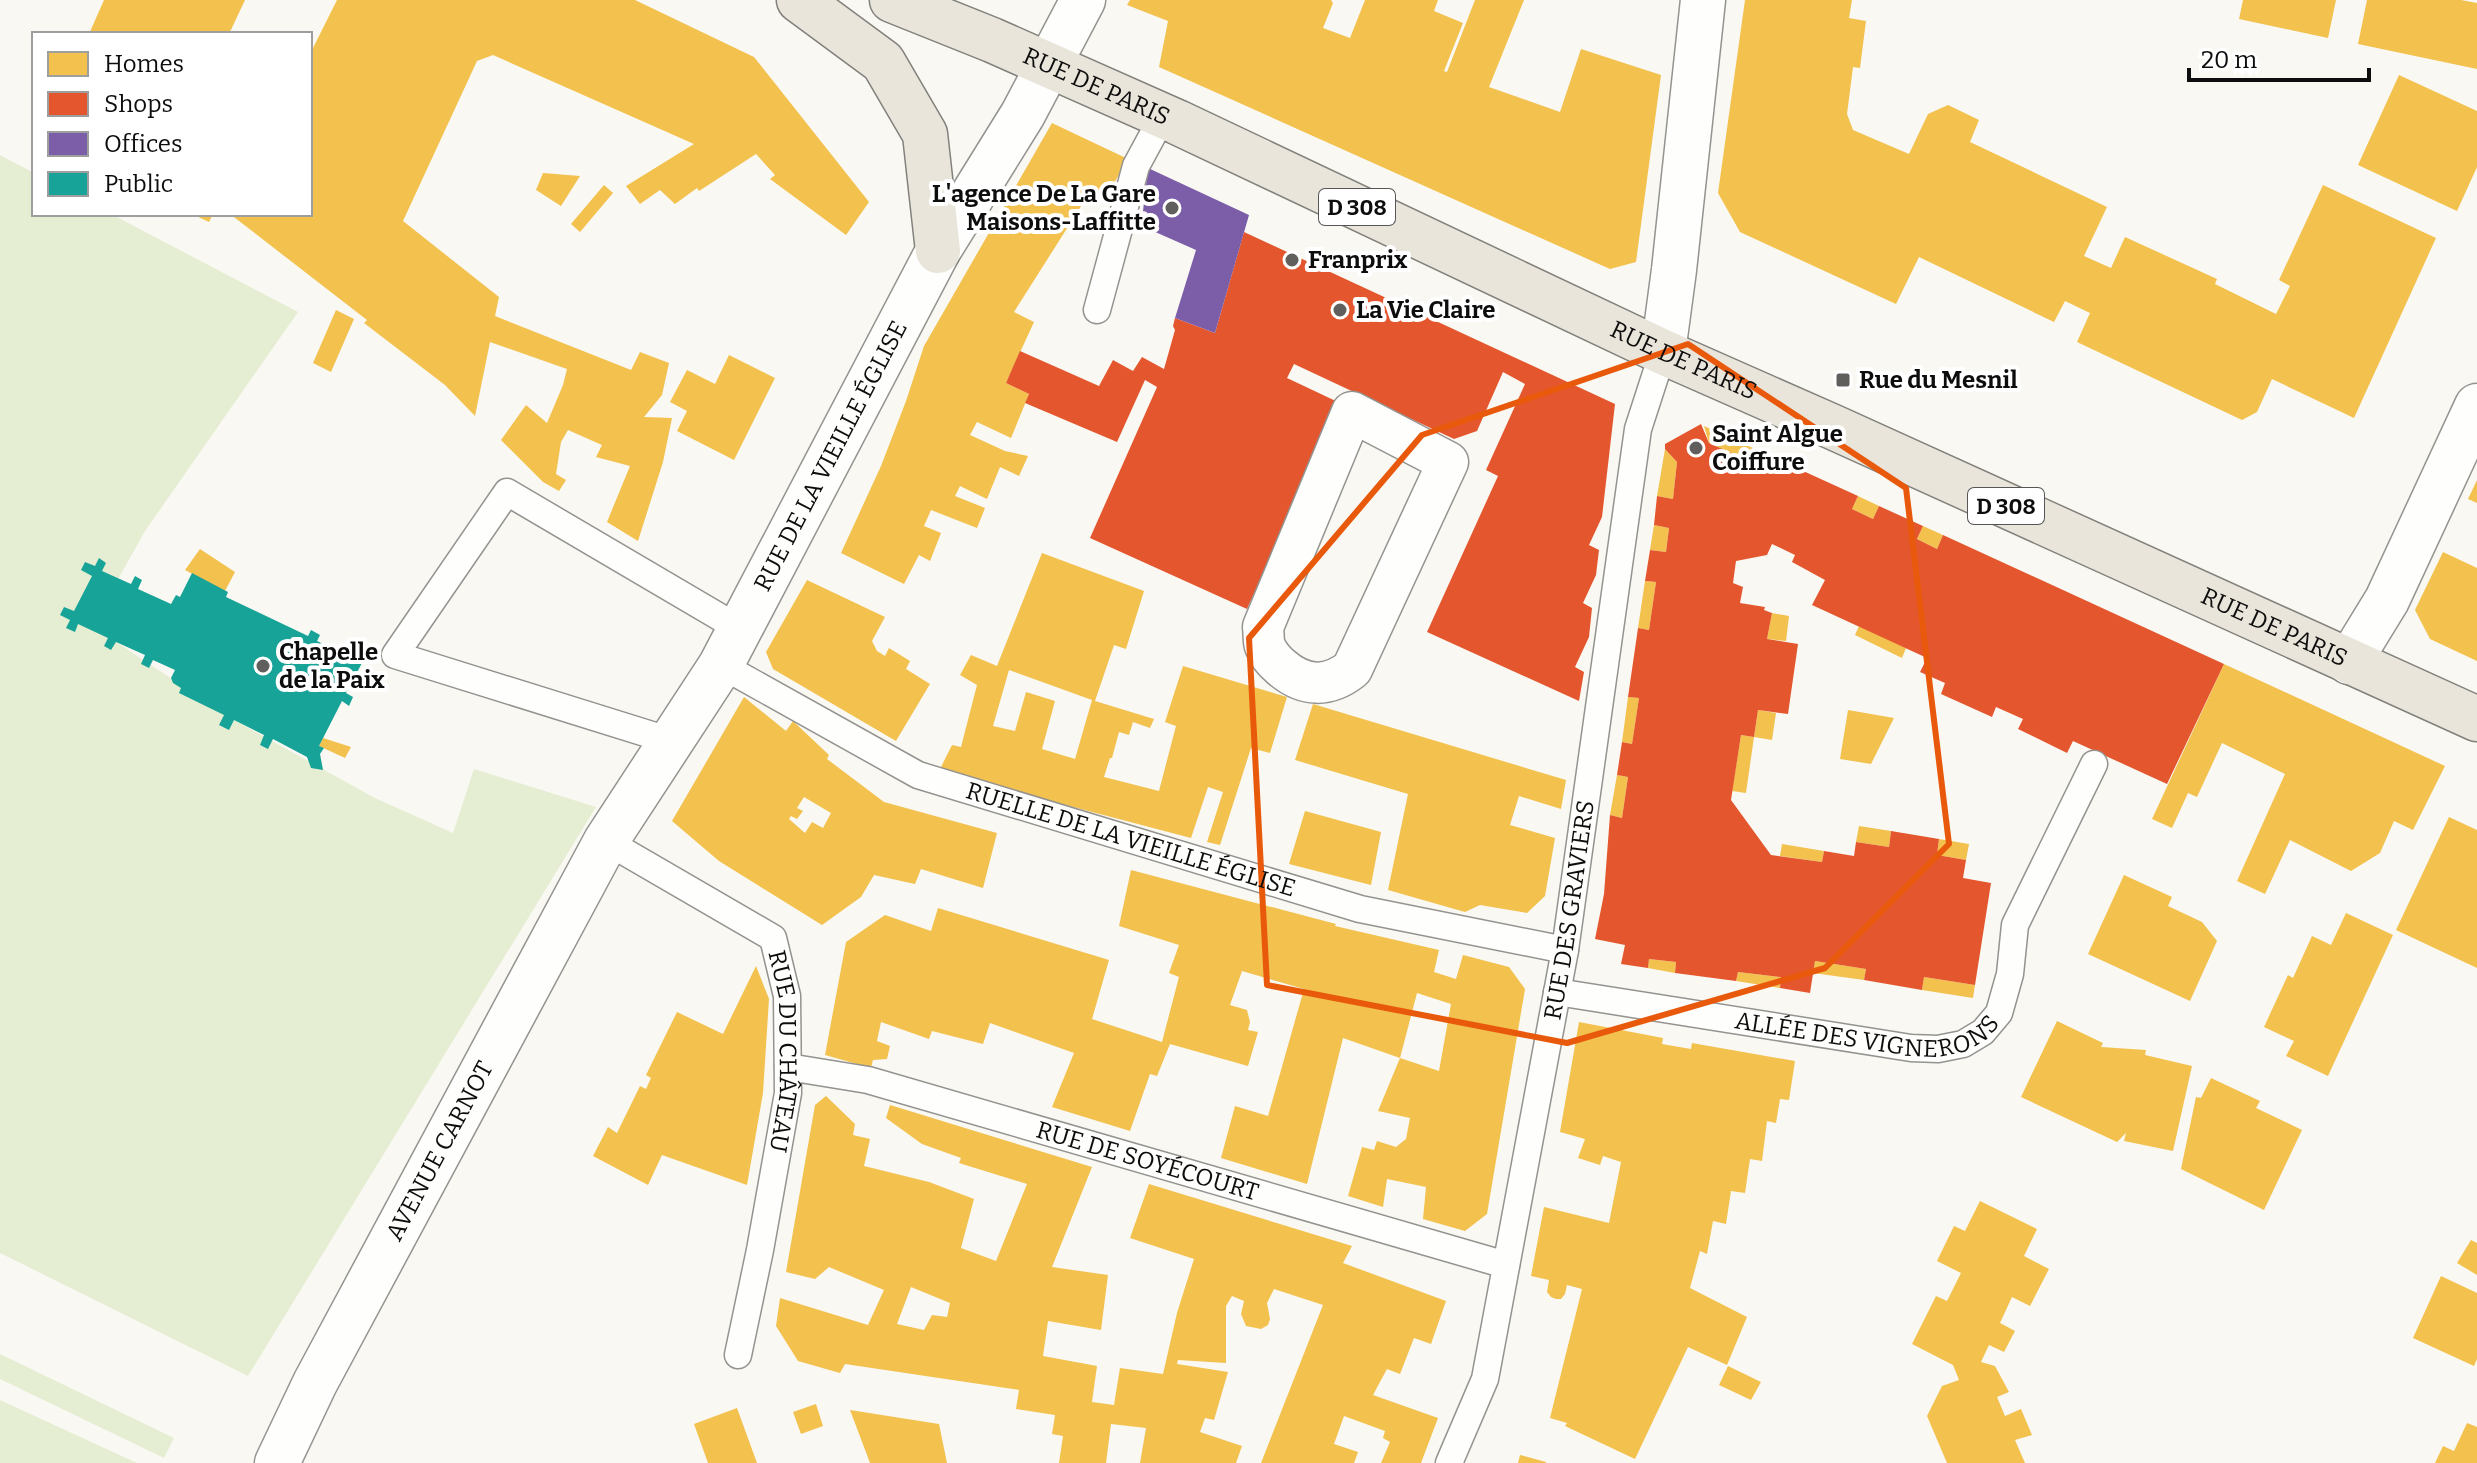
<svg xmlns="http://www.w3.org/2000/svg" width="2477" height="1463" font-family="Bitter,serif">
	<style>
		.green { fill: #e5eed3 }
		.homes { fill: #f2c14e; fill-rule: evenodd }
		.shops { fill: #e4572e }
		.offices { fill: #7b5ea7 }
		.public { fill: #17a398 }
		.lines { fill: none; stroke-linecap: round; stroke-linejoin: round }
		.service-casing { stroke: #949390; stroke-width: 29 }
		.pedestrian-casing { stroke: #949390; stroke-width: 43 }
		.minor-casing { stroke: #949390; stroke-width: 47 }
		.primary-casing { stroke: #81807d; stroke-width: 47 }
		.service { stroke: #fefefd; stroke-width: 26 }
		.pedestrian { stroke: #fefefd; stroke-width: 40 }
		.minor { stroke: #fefefd; stroke-width: 44 }
		.primary { stroke: #eae5da; stroke-width: 44 }
		.marked { fill: none; stroke: #e8590c; stroke-width: 6; stroke-linejoin: round }
		.poi-dot { fill: #605f5d; stroke: #fff; stroke-width: 3 }
		.labels { text-anchor: middle; stroke-width: 8; stroke-linejoin: round; paint-order: stroke }
		.shield { fill: #fff; stroke: #565656; stroke-width: 2 }
		.shield-label { font-size: 22px; font-weight: bold; fill: #0d0d0d }
		.street-label { font-size: 24px; fill: #0d0d0d; stroke: #fff }
		.poi-label { font-size: 24px; font-weight: bold; fill: #0d0d0d; stroke: #fff; text-anchor: start }
	</style>
	<rect width="100%" height="100%" fill="#faf8f2"/>
	<path class="green" d="M0,155L34,173V214H111L298,312L145,531L92,626L234,720L375,798L453,833L474,769L596,807L248,1376L0,1253Z
		M0,1354L174,1438L164,1458L0,1379Z
		M0,1400L137,1463H0Z"/>
	<path class="homes" d="M104,0H245L229,34H89Z
		M337,0H635L754,57L869,202L846,235L770,179L775,175L756,154L699,191L697,188L675,204L660,190L640,204L626,186L694,144L493,55L477,61L403,221L499,297L495,316L631,370L640,352L669,363L662,395L644,417L672,418L663,462L638,541L607,522L630,466L596,457L602,445L568,430L561,442L556,474L566,480L559,491L543,482L501,440L526,405L547,423L563,385L567,369L490,342L475,416L445,385L364,323L367,320L230,214H310V54Z
		M1130,0H1331L1333,3L1323,28L1350,38L1365,0H1438L1434,11L1463,23L1444,71L1447,72L1475,0H1524L1489,87L1560,112L1581,49L1661,75L1636,262L1610,269L1159,67L1168,21L1127,5Z
		M1745,0H1852L1849,18L1866,21L1860,68L1853,67L1847,114L1853,130L1909,154L1928,114L1948,105L1979,120L1970,142L2107,207L2084,256L2111,268L2125,237L2217,279L2215,284L2276,314L2290,286L2279,280L2323,185L2436,238L2354,418L2272,379L2257,412L2242,420L2077,342L2090,313L2065,301L2054,322L1919,257L1896,304L1740,232L1718,193Z
		M2243,0H2336L2328,38L2239,19Z
		M2367,0H2461L2477,3V69L2358,44Z
		M2399,75L2477,111V167L2457,211L2358,165Z
		M1052,123L1128,159L1105,199L1090,192L1014,312L1034,322L1006,383L1029,394L1011,438L977,422L970,435L1005,451L1028,456L1019,476L1000,467L987,499L960,486L955,496L985,508L977,528L931,510L924,526L941,533L930,561L919,555L904,584L841,553L881,466L906,401L924,346Z
		M543,173L580,176L561,206L536,190Z
		M604,185L613,193L580,232L571,224Z
		M192,214H213L209,222Z
		M336,310L354,319L331,372L313,363Z
		M729,355L775,378L734,460L677,431L687,411L670,402L687,370L715,384Z
		M1704,426L1755,449L1749,461L1709,443Z
		M1665,449L1677,462L1673,499L1657,496Z
		M2477,480V503L2468,499Z
		M1858,496L1879,506L1873,519L1852,509Z
		M1654,525L1669,528L1666,552L1650,550Z
		M1923,526L1943,535L1937,549L1917,539Z
		M200,549L235,572L225,591L185,570Z
		M2443,552L2477,568V661L2430,639L2415,610Z
		M1042,553L1144,591L1126,649L1114,645L1095,701L1154,719L1150,728L1133,722L1129,735L1119,732L1112,758H1110L1104,777L1159,791L1176,726L1165,722L1183,666L1287,697L1270,753L1251,748L1220,845L1207,842L1223,792L1208,787L1191,838L955,776L941,767L952,745L961,747L977,685L960,675L971,655L997,666ZM1009,670L1092,700L1075,759L1042,749L1055,701L1026,692L1015,731L993,726Z
		M807,580L885,617L872,641L877,651L885,656L889,648L910,661L906,669L930,684L896,741L773,669L766,652Z
		M1645,581L1656,582L1649,630L1638,628Z
		M1772,613L1789,616L1786,641L1767,639Z
		M1859,626L1906,648L1902,658L1855,635Z
		M2224,664L2445,766L2413,830L2394,821L2380,853L2351,871L2290,840L2265,894L2237,881L2285,774L2222,743L2197,797L2188,793L2172,828L2152,819Z
		M744,697L786,731L793,721L829,755L827,759L884,802L997,833L983,888L921,869L915,884L874,875L861,897L822,925L719,861L672,821ZM804,797L831,813L823,828L812,822L805,833L789,819L791,816L797,819L803,811L797,808Z
		M1628,697L1639,698L1632,744L1622,742Z
		M1313,704L1566,780L1561,809L1519,796L1510,825L1555,838L1545,896L1527,913L1480,905L1465,912L1388,890L1408,794L1295,760Z
		M1758,710L1776,713L1772,740L1754,737Z
		M1848,710L1894,718L1871,764L1840,759Z
		M1741,735L1754,737L1746,793L1732,791Z
		M323,738L351,747L345,758L319,746Z
		M1617,775L1628,777L1622,818L1610,815Z
		M1305,811L1381,832L1371,885L1289,864Z
		M2449,817L2477,830V968L2396,930Z
		M1859,826L1891,831L1889,847L1856,842Z
		M1939,839L1969,844L1966,860L1937,855Z
		M1782,844L1824,851L1822,862L1780,856Z
		M1131,870L1336,924L1335,926L1439,950L1434,972L1456,979L1463,955L1509,967L1525,989L1487,1214L1465,1231L1423,1219L1426,1187L1387,1179L1383,1207L1348,1196L1362,1147L1374,1150L1377,1141L1396,1147L1406,1139L1410,1118L1378,1111L1400,1058L1439,1071L1451,1004L1417,993L1400,1058L1343,1038L1307,1184L1221,1158L1235,1106L1268,1116L1304,989L1242,971L1230,1005L1247,1010L1250,1022L1248,1030L1258,1032L1248,1066L1170,1044L1157,1076L1150,1074L1130,1131L1052,1107L1074,1053L990,1023L983,1044L932,1031L929,1039L881,1022L877,1041L890,1046L887,1059L873,1060L871,1068L825,1055L846,942L885,915L931,931L938,908L1109,960L1092,1019L1162,1042L1179,977L1169,973L1179,945L1119,926Z
		M2124,875L2172,897L2168,906L2202,922L2217,941L2190,1001L2088,954Z
		M2346,913L2393,935L2328,1076L2286,1056L2294,1041L2264,1027L2288,975L2293,978L2312,936L2331,945Z
		M1649,959L1676,962L1675,973L1648,968Z
		M1815,961L1866,969L1864,980L1813,973Z
		M756,966L769,999L763,1093L747,1185L662,1155L648,1185L593,1156L608,1127L617,1133L640,1086L646,1089L651,1078L646,1075L677,1012L723,1034Z
		M1738,972L1781,977L1780,988L1736,981Z
		M1924,977L1975,985L1973,998L1922,990Z
		M2057,1021L2103,1043L2101,1047L2146,1050L2145,1055L2192,1066L2173,1151L2124,1141L2126,1133L2117,1142L2021,1097Z
		M1579,1022L1663,1038L1662,1044L1691,1049L1692,1043L1795,1061L1789,1100L1780,1099L1776,1123L1767,1121L1762,1161L1750,1159L1745,1193L1731,1191L1726,1224L1713,1221L1707,1254L1700,1251L1690,1288L1747,1317L1727,1365L1688,1347L1635,1459L1565,1426L1567,1423L1550,1418L1582,1289L1567,1285L1565,1294L1561,1299H1556L1551,1297L1547,1292L1549,1280L1531,1276L1544,1207L1609,1223L1621,1162L1603,1156L1600,1165L1578,1158L1585,1139L1560,1132Z
		M2211,1078L2260,1101L2256,1108L2302,1130L2264,1210L2181,1169L2196,1097L2201,1098Z
		M826,1096L855,1124L853,1135L870,1139L864,1166L929,1182L974,1199L961,1248L996,1261L1027,1184L959,1163L961,1158L922,1144L886,1118L890,1105L1092,1167L1052,1267L1108,1275L1101,1330L1048,1321L1043,1356L1097,1366L1092,1402L1114,1405L1120,1368L1163,1374L1177,1313L1194,1259L1130,1238L1149,1184L1352,1246L1343,1263L1446,1301L1431,1344L1414,1338L1400,1374L1387,1369L1373,1395L1438,1418L1421,1463H1381L1390,1442L1383,1438L1385,1431L1344,1416L1334,1444L1358,1452L1354,1463H1261L1323,1305L1274,1289L1267,1303L1270,1319L1268,1325L1261,1329L1246,1326L1241,1314L1244,1301L1232,1296L1226,1306V1363L1178,1360L1177,1364L1228,1372L1214,1420L1205,1418L1200,1432L1242,1446L1236,1463H1140L1146,1428L1111,1424L1106,1463H1059L1063,1436L1052,1434L1055,1415L1016,1409L1019,1390L845,1364L840,1373L798,1361L776,1326L780,1298L868,1325L884,1290L829,1267L815,1279L786,1272L815,1105ZM911,1287L950,1303L947,1317L932,1315L924,1330L897,1324Z
		M1980,1201L2037,1229L2024,1256L2049,1269L2030,1306L2012,1297L2000,1323L2015,1331L2004,1352L1989,1345L1981,1362L1995,1366L2009,1392L1997,1397L2005,1416L2021,1409L2032,1435L2015,1440L2025,1463H1947L1927,1416L1942,1386L1959,1380L1953,1365L1912,1344L1936,1296L1947,1301L1961,1273L1937,1261L1954,1226L1965,1231Z
		M2471,1240L2477,1243V1275L2457,1263Z
		M2441,1276L2477,1293V1359L2474,1366L2413,1338Z
		M1728,1366L1761,1382L1751,1400L1719,1385Z
		M816,1404L823,1426L801,1434L793,1412Z
		M737,1408L757,1463H708L694,1424Z
		M850,1410L939,1424L947,1463H870Z
		M2467,1423L2477,1427V1463H2435L2443,1446L2454,1451Z
		M1520,1455L1546,1462V1463H1518Z"/>
	<path class="shops" d="M1244,232L1615,404L1602,517L1589,545L1599,550L1596,575L1583,603L1592,608L1589,637L1575,667L1584,672L1579,701L1427,632L1498,476L1486,470L1525,384L1503,372L1477,431L1454,439L1294,364L1287,378L1340,403L1247,609L1090,538L1157,387L1145,380L1117,442L1025,403L1029,394L1006,383L1020,351L1099,386L1113,360L1133,371L1142,357L1164,369L1175,330L1173,326L1175,318L1215,333Z
		M1701,424L1709,443L1749,461L1755,449L1858,496L1852,509L1873,519L1879,506L1923,526L1917,539L1937,549L1943,535L2224,664L2167,784L2073,741L2067,753L2018,729L2023,719L1996,707L1992,717L1941,694L1945,683L1920,672L1927,658L1812,605L1825,580L1792,562L1795,555L1772,544L1767,555L1736,561L1733,583L1743,587L1740,603L1765,607L1764,610L1772,613L1767,639L1798,644L1788,714L1758,710L1754,737L1741,735L1731,800L1771,855L1822,862L1824,851L1854,856L1856,842L1889,847L1891,831L1939,839L1937,855L1966,860L1963,878L1991,883L1975,985L1924,977L1922,990L1864,980L1866,969L1815,961L1810,993L1780,988L1781,977L1738,972L1736,981L1675,973L1676,962L1649,959L1648,968L1621,964L1625,945L1595,939L1604,894L1610,815L1622,818L1628,777L1617,775L1622,742L1632,744L1639,698L1628,697L1638,628L1649,630L1656,582L1645,581L1650,550L1666,552L1669,528L1654,525L1657,496L1673,499L1677,462L1665,449V444Z"/>
	<path class="offices" d="M1148,168L1249,215L1215,333L1175,318L1196,250L1144,227L1147,212L1143,211Z"/>
	<path class="public" d="M99,558L106,563L102,571L131,584L135,576L142,580L138,589L171,604L176,595L180,597L192,573L228,592L226,597L308,636L311,630L320,635L317,641L362,663L346,693L353,697L349,706L342,701L319,746L324,748L320,754L323,770L311,768L307,757L273,739L268,749L260,745L264,735L234,720L229,730L219,725L224,715L179,693L181,688L173,683L171,678L175,670L153,660L149,668L141,664L145,655L116,642L111,650L104,646L108,638L78,624L75,632L66,628L70,620L60,615L64,607L74,611L92,576L81,570L85,562L95,566Z"/>
	<g class="lines">
		<defs>
			<g id="service">
				<path d="M1097,310L1136,166L1163,116"/>
				<path id="s1" d="M721,665L918,775L1360,909L1565,950"/>
				<path d="M671,741L395,655L507,492L740,629"/>
				<path id="s2" d="M606,841L773,938L787,996L788,1093L760,1250L738,1355"/>
				<path id="s3" d="M1557,992L1911,1048L1938,1049L1963,1044L1983,1032L1999,1013L2010,974L2015,925L2094,764"/>
				<path id="s4" d="M788,1067L868,1080L1506,1265"/>
				<path id="s5" d="M1449,1463L1485,1379L1565,950L1638,429L1663,352"/>
			</g>
			<path id="pedestrian" d="M1352,412L1448,462L1352,669C1328,688 1304,687 1281,667C1275,662 1268,654 1265,646C1263,641 1264,633 1263,627Z"/>
			<g id="minor">
				<path d="M1663,352L1674,270L1703,0"/>
				<path d="M2349,662L2387,600L2477,406"/>
				<path id="s6" d="M277,1463L315,1383L606,841L721,665L938,251L1023,114L1083,0"/>
			</g>
			<g id="primary">
				<path d="M799,0L883,62L925,134L938,251"/>
				<path id="s7" d="M892,0L992,40L1177,122L1663,352L1833,427L2477,719"/>
			</g>
		</defs>
		<use href="#service" class="service-casing"/>
		<use href="#pedestrian" class="pedestrian-casing"/>
		<use href="#minor" class="minor-casing"/>
		<use href="#primary" class="primary-casing"/>
		<use href="#service" class="service"/>
		<use href="#pedestrian" class="pedestrian"/>
		<use href="#minor" class="minor"/>
		<use href="#primary" class="primary"/>
	</g>
	<path class="marked" d="M1688,344L1906,488L1949,844L1825,968L1567,1043L1267,985L1249,638L1422,435Z"/>
	<g class="poi-dot">
		<circle cx="1172" cy="208" r="8"/>
		<circle cx="1292" cy="260" r="8"/>
		<circle cx="1340" cy="310" r="8"/>
		<rect x="1835" y="372" width="16" height="16" rx="4"/>
		<circle cx="1696" cy="448" r="8"/>
		<circle cx="263" cy="666" r="8"/>
	</g>
	<g class="labels">
		<g class="shield">
			<rect x="1319" y="189" width="76" height="36" rx="6"/>
			<rect x="1968" y="488" width="76" height="36" rx="6"/>
		</g>
		<g class="shield-label">
			<text x="1357" y="215">D 308</text>
			<text x="2006" y="514">D 308</text>
		</g>
		<g class="street-label">
			<text dy="8" stroke="none"><textPath href="#s7" startOffset="222">RUE DE PARIS</textPath></text>
			<text dy="8" stroke="none"><textPath href="#s7" startOffset="870">RUE DE PARIS</textPath></text>
			<text dy="8" stroke="none"><textPath href="#s6" startOffset="1150">RUE DE LA VIEILLE ÉGLISE</textPath></text>
			<text dy="8" stroke="none"><textPath href="#s7" startOffset="1518">RUE DE PARIS</textPath></text>
			<text dy="8" stroke="none"><textPath href="#s1" startOffset="448">RUELLE DE LA VIEILLE ÉGLISE</textPath></text>
			<text dy="8" stroke="none"><textPath href="#s5" startOffset="568">RUE DES GRAVIERS</textPath></text>
			<text dy="8" stroke="none"><textPath href="#s3" startOffset="316">ALLÉE DES VIGNERONS</textPath></text>
			<text dy="8" stroke="none"><textPath href="#s2" startOffset="308">RUE DU CHÂTEAU</textPath></text>
			<text dy="8" stroke="none"><textPath href="#s6" startOffset="352">AVENUE CARNOT</textPath></text>
			<text dy="8" stroke="none"><textPath href="#s4" startOffset="372">RUE DE SOYÉCOURT</textPath></text>
		</g>
		<g class="poi-label">
			<text x="1156" y="202" text-anchor="end">L'agence De La Gare<tspan x="1156" dy="28">Maisons-Laffitte</tspan></text>
			<text x="1308" y="268">Franprix</text>
			<text x="1356" y="318">La Vie Claire</text>
			<text x="1859" y="388">Rue du Mesnil</text>
			<text x="1712" y="442">Saint Algue<tspan x="1712" dy="28">Coiffure</tspan></text>
			<text x="279" y="660">Chapelle<tspan x="279" dy="28">de la Paix</tspan></text>
		</g>
	</g>
	<rect x="32" y="32" width="280" height="184" fill="#ffffff" stroke="#9e9e9e" stroke-width="2"/>
	<rect x="48" y="52" width="40" height="24" fill="#f2c14e" stroke="#9e9e9e" stroke-width="2"/>
	<text x="104" y="72" font-size="24" fill="#0d0d0d">Homes</text>
	<rect x="48" y="92" width="40" height="24" fill="#e4572e" stroke="#9e9e9e" stroke-width="2"/>
	<text x="104" y="112" font-size="24" fill="#0d0d0d">Shops</text>
	<rect x="48" y="132" width="40" height="24" fill="#7b5ea7" stroke="#9e9e9e" stroke-width="2"/>
	<text x="104" y="152" font-size="24" fill="#0d0d0d">Offices</text>
	<rect x="48" y="172" width="40" height="24" fill="#17a398" stroke="#9e9e9e" stroke-width="2"/>
	<text x="104" y="192" font-size="24" fill="#0d0d0d">Public</text>
	<path d="M2189 68v12h180v-12" fill="none" stroke="#0d0d0d" stroke-width="4"/>
	<text x="2201" y="68" font-size="24" fill="#0d0d0d" stroke="#ffffff" stroke-width="6" paint-order="stroke">20 m</text>
</svg>
